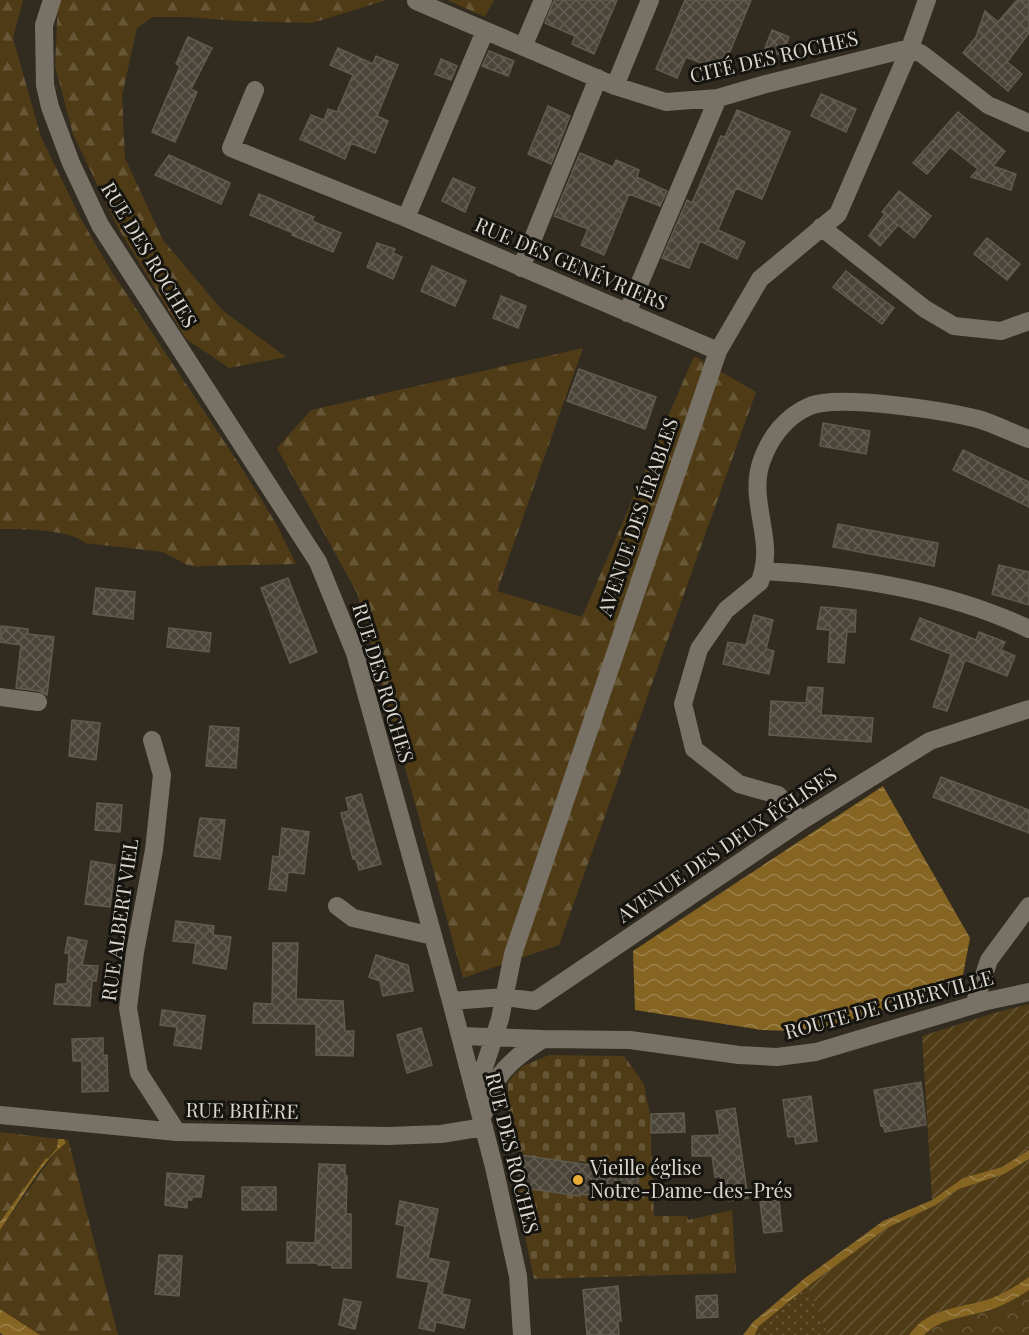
<svg xmlns="http://www.w3.org/2000/svg" width="1029" height="1335" font-family="'Playfair Display',serif">
	<style>
		.grass { fill: url(#grass-dots) }
		.forest { fill: url(#forest-firs) }
		.cemetery { fill: url(#cemetery-stones) }
		.park { fill: url(#park-crowns) }
		.garden { fill: url(#garden-furrows) }
		.water { fill: url(#water-waves) }
		.building { fill: url(#building-cross-hatch); stroke: #615a4e; stroke-width: 1.5 }
		.lines { fill: none; stroke-linecap: round; stroke-linejoin: round }
		.minor { stroke: #787165; stroke-width: 18 }
		.poi-dot { fill: #e7ac36; stroke: #16140f; stroke-width: 2 }
		.labels { text-anchor: middle; stroke-width: 6; stroke-linejoin: round; paint-order: stroke }
		.street-label { font-size: 20px; fill: #dbd7d0; stroke: #16140f }
		.poi-label { font-size: 20px; fill: #dbd7d0; stroke: #16140f; text-anchor: start }
	</style>
	<defs>
		<pattern id="grass-dots" width="8" height="8" patternUnits="userSpaceOnUse" patternTransform="scale(1.5)"><rect width="8" height="8" fill="#4f3b16"/><path d="M2 2h.1M6 6h.1" fill="none" stroke="#685737" stroke-width="1.8" stroke-linecap="round"/></pattern>
		<pattern id="forest-firs" width="22" height="20" patternUnits="userSpaceOnUse" patternTransform="scale(1.5)"><rect width="22" height="20" fill="#4f3b16"/><path d="M5 1l3.5 6h-7zM16 11l3.5 6h-7z" fill="#685737"/></pattern>
		<pattern id="cemetery-stones" width="16" height="16" patternUnits="userSpaceOnUse" patternTransform="scale(1.5)"><rect width="16" height="16" fill="#4f3b16"/><path d="M2 7V4a2 2 0 0 1 4 0v3zM10 15v-3a2 2 0 0 1 4 0v3z" fill="#685737"/></pattern>
		<pattern id="park-crowns" width="20" height="18" patternUnits="userSpaceOnUse" patternTransform="scale(1.5)"><rect width="20" height="18" fill="#4f3b16"/><path d="M2 6a3 3 0 1 1 6 0M12 15a3 3 0 1 1 6 0" fill="none" stroke="#685737"/></pattern>
		<pattern id="garden-furrows" width="10" height="10" patternUnits="userSpaceOnUse" patternTransform="scale(1.5)"><rect width="10" height="10" fill="#4f3b16"/><path d="M-1 1l2-2M0 10L10 0M9 11l2-2" fill="none" stroke="#685737"/></pattern>
		<pattern id="water-waves" width="16" height="10" patternUnits="userSpaceOnUse" patternTransform="scale(1.5)"><rect width="16" height="10" fill="#866421"/><path d="M0 5q4-4 8 0t8 0" fill="none" stroke="#9c814b"/></pattern>
		<pattern id="building-cross-hatch" width="8" height="8" patternUnits="userSpaceOnUse" patternTransform="scale(1.5)"><rect width="8" height="8" fill="#4b4439"/><path d="M0 0l8 8M0 8l8-8" fill="none" stroke="#645e55"/></pattern>
	</defs>
	<rect width="100%" height="100%" fill="#312b20"/>
	<path class="grass" d="M808,1286L828,1335H755L758,1327Z"/>
	<path class="forest" d="M0,0H23L13,38L41,137L81,219L110,269L245,473L277,525L296,564L201,566V567L187,565L163,552L85,543C70,529 21,529 0,529Z
		M58,0H387L312,23L237,21L187,17H153L137,28L122,96L125,158L163,240L222,310L286,357L229,368L186,339L118,228L73,134L55,66Z
		M447,0H494L485,17Z
		M583,348L497,591L582,617L694,356L756,392L559,945L463,978L357,593L277,448L311,410Z
		M0,1132L58,1139L57,1148L48,1160L46,1159L0,1222Z
		M64,1139H68L118,1335H40L0,1309V1230L49,1161L58,1149L66,1143Z"/>
	<path class="cemetery" d="M549,1055L624,1056L644,1084L650,1115L654,1216H687L688,1220L732,1210L736,1273L534,1279L516,1194L521,1186L580,1192L596,1196L632,1197L635,1199L639,1174L599,1166H586V1162L579,1161V1164L565,1163L563,1160L562,1162L544,1158H524L522,1152L508,1151V1081L523,1066Z"/>
	<path class="park" d="M1029,1290V1335H924C941,1318 964,1318 986,1311C1001,1307 1016,1299 1029,1290Z"/>
	<path class="garden" d="M1029,1004V1150L1002,1167L963,1178L932,1200L922,1036L994,1013Z
		M1029,1159V1277L1005,1293L914,1328L909,1335H828L808,1286L887,1228L936,1205L959,1189L971,1183L996,1177Z"/>
	<path class="water" d="M883,786L970,938L962,980L960,985L832,1026L790,1031L762,1030L635,1010L633,951Z
		M58,1139H64L66,1143C44,1158 17,1206 0,1230V1222L46,1158L48,1159L57,1148Z
		M1029,1150V1159L1004,1174L959,1189L936,1205L887,1228L808,1286L758,1327L755,1335H743L753,1322L805,1278L883,1221L932,1200L963,1178L1002,1167Z
		M1029,1277V1290C1016,1299 1001,1307 986,1311C964,1318 941,1318 924,1335H909C929,1306 962,1309 992,1298C1006,1293 1017,1285 1029,1277Z
		M0,1309L40,1335H3L0,1333Z"/>
	<path class="building" d="M554,0H617L594,54L572,44L575,36L545,23Z
		M685,0H751L722,71L686,57L677,78L656,69Z
		M1017,0H1029V33L1007,62L1022,74L1008,91L963,53L976,37L985,11L998,22Z
		M772,30L789,37L782,56L765,48Z
		M188,37L212,48L191,89L197,92L175,142L152,132L180,66L176,64Z
		M338,48L373,64L376,56L398,65L377,116L388,121L375,153L351,143L345,159L300,139L311,115L324,120L328,109L337,112L353,75L330,65Z
		M489,51L514,61L508,76L482,66Z
		M441,59L457,66L451,80L435,74Z
		M821,94L856,109L846,132L811,116Z
		M548,106L570,116L551,164L528,154Z
		M737,110L790,132L762,199L736,188L718,230L745,242L737,259L700,241L689,268L662,258L687,200L692,203L721,136L725,137Z
		M958,112L1005,151L993,166L1016,174L1011,190L971,177L978,169L950,147L927,174L913,163Z
		M580,153L613,167L616,160L639,170L637,177L667,191L660,206L629,194L604,255L581,245L588,229L554,216Z
		M169,155L230,183L221,204L155,175Z
		M453,178L475,188L465,212L442,201Z
		M899,191L931,216L914,238L898,225L880,246L869,236L885,214L882,212Z
		M259,194L314,217L312,221L341,233L333,252L292,235L293,233L250,215Z
		M987,238L1020,264L1007,280L974,254Z
		M377,243L395,249L393,253L402,257L393,279L367,267Z
		M432,266L466,281L455,306L421,291Z
		M846,271L894,308L882,324L833,287Z
		M501,296L526,306L518,328L493,318Z
		M579,369L656,397L645,429L567,401Z
		M823,423L870,431L866,454L820,446Z
		M963,450L1029,482V507L953,470Z
		M838,524L938,543L934,566L833,547Z
		M999,565L1029,572V605L992,594Z
		M288,578L317,652L290,663L261,588Z
		M96,588L135,592L133,619L93,614Z
		M821,607L856,610L855,632H847L844,663L828,662L830,630L817,629Z
		M754,615L773,620L766,649L774,651L769,674L723,664L728,642L746,645Z
		M920,618L976,640L979,632L1005,642L1001,650L1015,656L1007,676L965,660L947,711L933,707L951,654L911,639Z
		M1,626L28,629V634L54,637L47,695L39,691L16,688L21,645L0,642Z
		M169,628L211,633L209,652L167,647Z
		M808,687L823,688L821,715L873,718L871,742L769,735L771,701L806,703Z
		M72,720L100,723L96,760L69,756Z
		M210,726L239,728L236,768L206,766Z
		M941,777L1029,810V833L933,797Z
		M361,794L381,864L359,870L356,859H353L341,813L349,811L346,798Z
		M97,803L122,805L120,832L95,830Z
		M200,818L225,820L220,859L194,856Z
		M282,828L309,832L304,874L288,872L286,891L269,889L273,856L279,857Z
		M91,861L115,865L110,907L85,904Z
		M176,921L214,926L213,935L231,937L226,969L193,963L196,943L173,941Z
		M68,937L87,941L82,965L98,966L96,981H92L90,1006L54,1004L56,984H67L69,953H65Z
		M273,943H298L296,999L343,1001L345,1031H354L353,1056L316,1055V1024L253,1023L254,1003L272,1004Z
		M376,955L408,965L413,991L383,996L380,981L369,977Z
		M162,1010L205,1016L201,1049L174,1045L177,1027L160,1025Z
		M421,1028L432,1065L407,1073L397,1035Z
		M103,1038V1056L107,1055L108,1091L82,1092V1061H73L72,1039Z
		M921,1082L926,1125L885,1132L883,1125L881,1126L874,1090Z
		M811,1096L817,1141L796,1144L794,1136L788,1137L783,1100Z
		M735,1108L748,1198L729,1201L728,1189L722,1190L720,1176L715,1177L712,1156H692V1136L720,1135L716,1111Z
		M684,1113L685,1132L651,1133V1114Z
		M520,1155L639,1172L636,1197H616V1198L580,1194V1196L518,1187Z
		M319,1164L345,1165V1176H347L346,1214H351V1268H332V1265H318V1263H287V1242L315,1243Z
		M167,1173L204,1176L201,1197H192V1200H187V1208L165,1205Z
		M242,1187H276V1210H242Z
		M779,1200L782,1231L764,1233L760,1202Z
		M400,1201L438,1209L428,1258L449,1262L442,1294L470,1300L464,1328L436,1322L434,1331L419,1328L429,1282L397,1277L405,1226L396,1224Z
		M159,1255L182,1256L179,1296L155,1294Z
		M618,1286L621,1321H618L619,1335H587L583,1290Z
		M717,1295L718,1317L697,1318L696,1296Z
		M344,1299L361,1302L355,1329L339,1325Z"/>
	<g class="lines">
		<path class="minor" d="M52,0L44,25L45,85L50,107L71,163L100,225L318,562L355,653L451,1001L494,1167L518,1276L522,1335
			M416,1L615,86L666,102L718,98L766,84L910,48L922,54L988,105L1029,123
			M523,47L543,0
			M615,86L650,0
			M255,90L231,148L406,218L718,351
			M406,218L485,31
			M821,227L925,309L954,326L1001,331L1029,321
			M521,268L598,78
			M627,313L718,98
			M763,571C772,536 749,499 761,463C769,438 786,416 810,406C839,394 946,411 978,419C995,424 1012,433 1029,439
			M0,697L38,702
			M152,740L162,775L154,850L135,952L128,1008L139,1073L177,1132
			M801,821L778,795L739,784L694,749L683,704L699,649L726,610L760,582L763,571C853,576 947,590 1029,629
			M337,906L353,918L433,936
			M451,1001L504,997L535,1001L801,821L930,741L1029,709
			M974,1005L989,960L1029,906
			M460,1036L543,1039L630,1040L739,1055L777,1057L816,1052L987,1001L1029,992
			M475,1095L500,1019L513,954L718,351L760,279L838,214L910,48L927,0
			M484,1113C492,1076 511,1059 543,1039
			M0,1115L177,1132L388,1136L441,1134L484,1127"/>
	</g>
	<circle class="poi-dot" cx="578" cy="1180" r="6"/>
	<g class="labels">
		<g class="street-label">
			<text transform="translate(774 57) rotate(-13)" y="7">CITÉ DES ROCHES</text>
			<text transform="translate(149 255) rotate(59)" y="7">RUE DES ROCHES</text>
			<text transform="translate(571 264) rotate(23)" y="7">RUE DES GENÉVRIERS</text>
			<text transform="translate(638 517) rotate(-71)" y="7">AVENUE DES ÉRABLES</text>
			<text transform="translate(383 683) rotate(73)" y="7">RUE DES ROCHES</text>
			<text transform="translate(727 845) rotate(-34)" y="7">AVENUE DES DEUX ÉGLISES</text>
			<text transform="translate(120 920) rotate(-82)" y="7">RUE ALBERT VIEL</text>
			<text transform="translate(889 1005) rotate(-15)" y="7">ROUTE DE GIBERVILLE</text>
			<text transform="translate(242 1111) rotate(1)" y="7">RUE BRIÈRE</text>
			<text transform="translate(512 1153) rotate(76)" y="7">RUE DES ROCHES</text>
		</g>
		<g class="poi-label">
			<text x="590" y="1175">Vieille église<tspan x="590" dy="23">Notre-Dame-des-Prés</tspan></text>
		</g>
	</g>
</svg>
